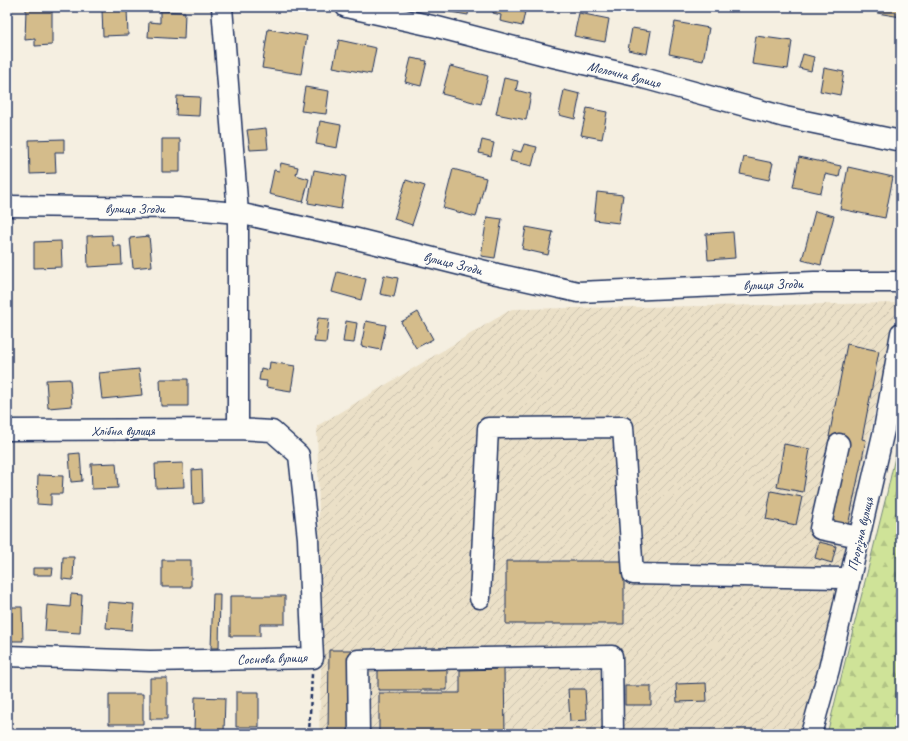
<svg xmlns="http://www.w3.org/2000/svg" width="908" height="741" font-family="Caveat,sans-serif">
	<style>
		.industrial { fill: url(#industrial-furrows) }
		.forest { fill: url(#forest-firs); stroke: #75897b }
		.building { fill: #d4bc8b; stroke: #1b2f5e }
		.lines { fill: none; stroke-linecap: round; stroke-linejoin: round }
		.minor-casing { stroke: #1b2f5e; stroke-width: 23 }
		.path { stroke: #1b2f5e; stroke-width: 2.5; stroke-dasharray: 4 3; stroke-linecap: butt }
		.minor { stroke: #fdfcf7; stroke-width: 20 }
		.labels { text-anchor: middle; stroke-width: 3; stroke-linejoin: round; paint-order: stroke }
		.street-label { font-size: 14px; fill: #1b2f5e; stroke: #fdfcf7 }
	</style>
	<defs>
		<pattern id="industrial-furrows" width="10" height="10" patternUnits="userSpaceOnUse"><rect width="10" height="10" fill="#ebe0c7"/><path d="M-1 1l2-2M0 10L10 0M9 11l2-2" fill="none" stroke="#c9c0ad"/></pattern>
		<pattern id="forest-firs" width="22" height="20" patternUnits="userSpaceOnUse"><rect width="22" height="20" fill="#cfe398"/><path d="M5 1l3.5 6h-7zM16 11l3.5 6h-7z" fill="#b1c385"/></pattern>
	</defs>
	<rect width="100%" height="100%" fill="#f5efe1"/>
	<filter id="ink" filterUnits="userSpaceOnUse"><feTurbulence type="fractalNoise" baseFrequency=".025" numOctaves="2"/><feDisplacementMap in="SourceGraphic" scale="8" xChannelSelector="R" yChannelSelector="G"/><feConvolveMatrix kernelMatrix="1 2 1 2 8 2 1 2 1" color-interpolation-filters="sRGB"/></filter>
	<g filter="url(#ink)">
		<path class="industrial" d="M898,303L841,568V586L803,734H319L322,643L317,426L512,309Z"/>
		<path class="forest" d="M901,430V734H827L887,493Z"/>
		<path class="building" d="M439,7H469L468,15L438,10Z
			M494,7H526L522,26L500,21L501,15L493,13Z
			M713,7H732L731,11Z
			M878,7H901V17L877,13Z
			M26,9H52V45L35,46V39L25,40Z
			M127,9L128,35L103,36L102,10Z
			M160,11L185,12L184,39L148,37L149,22L160,23Z
			M579,13L609,19L605,42L574,36Z
			M675,22L709,28L703,61L669,54Z
			M632,28L651,31L647,54L628,50Z
			M268,29L307,36L301,74L262,68Z
			M756,36L792,41L788,69L752,64Z
			M339,40L376,48L371,74L333,67Z
			M803,54L814,57L811,71L799,68Z
			M411,58L427,61L421,86L405,82Z
			M450,66L488,76L481,104L442,94Z
			M824,68L844,72L840,95L820,91Z
			M504,78L518,81L516,90L531,94L526,120L496,114Z
			M305,87L329,91L326,114L301,111Z
			M564,90L580,94L575,119L559,115Z
			M177,96L200,97L199,116L176,115Z
			M587,108L607,112L602,139L581,135Z
			M320,121L341,125L337,148L316,144Z
			M266,128L268,149L250,150L247,130Z
			M64,139V152H55L56,173L30,174L29,140Z
			M162,139H180V172H162Z
			M482,140L494,143L491,156L479,153Z
			M524,144L537,147L532,166L510,161L513,150L521,152Z
			M9,149L10,171H7V150Z
			M744,157L773,163L769,180L740,174Z
			M799,157L841,166L839,177L825,174L821,193L793,187Z
			M281,163L298,167L296,175L309,179L303,202L269,194L274,170L279,171Z
			M848,167L893,177L885,218L840,209Z
			M453,169L486,178L476,217L443,208Z
			M314,170L346,176L341,209L308,203Z
			M406,180L425,186L412,225L394,219Z
			M597,192L623,195L619,223L594,220Z
			M815,211L834,216L821,265L802,260Z
			M487,217L502,219L495,258L481,256Z
			M526,227L553,232L548,255L522,249Z
			M733,232L735,258L708,260L706,234Z
			M112,235L113,246H121L122,265L88,267L87,236Z
			M149,236L152,266L133,268L130,238Z
			M61,241L62,267L34,268V242Z
			M337,272L366,279L361,300L332,292Z
			M384,275L398,278L394,297L380,294Z
			M418,312L433,339L416,348L401,322Z
			M318,318L329,319L326,343L314,342Z
			M346,321L357,323L354,343L343,342Z
			M366,321L386,325L381,350L361,346Z
			M847,344L879,351L862,439L866,440L848,526L826,522L842,439L829,437Z
			M270,362L295,366L291,391L266,387L267,381L259,380L261,368L269,370Z
			M139,369L142,395L102,399L99,373Z
			M70,379L72,406L48,408L46,380Z
			M160,379H188V406H161Z
			M784,444L810,449L803,492L777,487Z
			M80,453L82,481L71,482L69,454Z
			M116,463L118,488L92,489L91,464Z
			M183,463L184,487L156,488L155,464Z
			M202,469L203,503L193,504L192,470Z
			M38,475L63,476L62,494H51V505L37,504Z
			M771,491L802,497L796,525L766,519Z
			M819,542L836,546L832,563L815,558Z
			M63,557H74L73,580L62,579Z
			M162,560H191V587H162Z
			M506,561H624V624H506Z
			M33,568H53L52,575H33Z
			M71,594L82,595L80,633L45,631L47,605L70,607Z
			M213,594H220L219,648H211Z
			M230,596H285V624H260V636H230Z
			M108,602L134,604L132,630L106,628Z
			M7,607H22L23,641H7Z
			M329,650H352V734H328Z
			M378,669H447V690H378Z
			M504,669L505,734H531H379V693H460V670Z
			M150,678H167V719H150Z
			M706,683L707,701L677,702L676,684Z
			M625,686H651V705H625Z
			M568,689H585L587,720L570,721Z
			M236,692H259V727H236Z
			M109,694H143V724H109Z
			M195,697L225,698L224,732H194Z
			M542,732H565V734H542Z"/>
		<g class="lines">
			<defs>
				<path id="minor" d="M222,7L238,213V429
					M346,7L437,27L549,56L636,76L785,117L901,141
					M7,206L178,208L238,213L353,238L497,274L578,292L814,282H901
					M7,430L238,429L272,431L299,455L308,538L311,616L313,658L150,661L7,656
					M839,444L820,529L859,537
					M480,598L488,428L623,427L633,574L841,578L850,579
					M359,734L358,660L612,656L613,734
					M811,734L829,669L884,430L901,333"/>
			</defs>
			<use href="#minor" class="minor-casing"/>
			<path class="path" d="M309,734L312,674"/>
			<use href="#minor" class="minor"/>
		</g>
	</g>
	<g class="labels">
		<g class="street-label">
			<text transform="translate(624 74) rotate(14)" y="5">Молочна вулиця</text>
			<text x="135" y="213">вулиця Згоди</text>
			<text transform="translate(453 263) rotate(14)" y="5">вулиця Згоди</text>
			<text transform="translate(773 284) rotate(-2)" y="5">вулиця Згоди</text>
			<text x="123" y="435">Хлібна вулиця</text>
			<text transform="translate(860 534) rotate(-77)" y="5">Прорізна вулиця</text>
			<text transform="translate(272 658) rotate(-2)" y="5">Соснова вулиця</text>
		</g>
	</g>
	<rect width="908" height="741" fill="none" stroke="#fdfcf7" stroke-width="24"/>
	<rect x="12" y="12" width="884" height="717" fill="none" stroke="#1b2f5e" stroke-width="1.5" filter="url(#ink)"/>
</svg>
